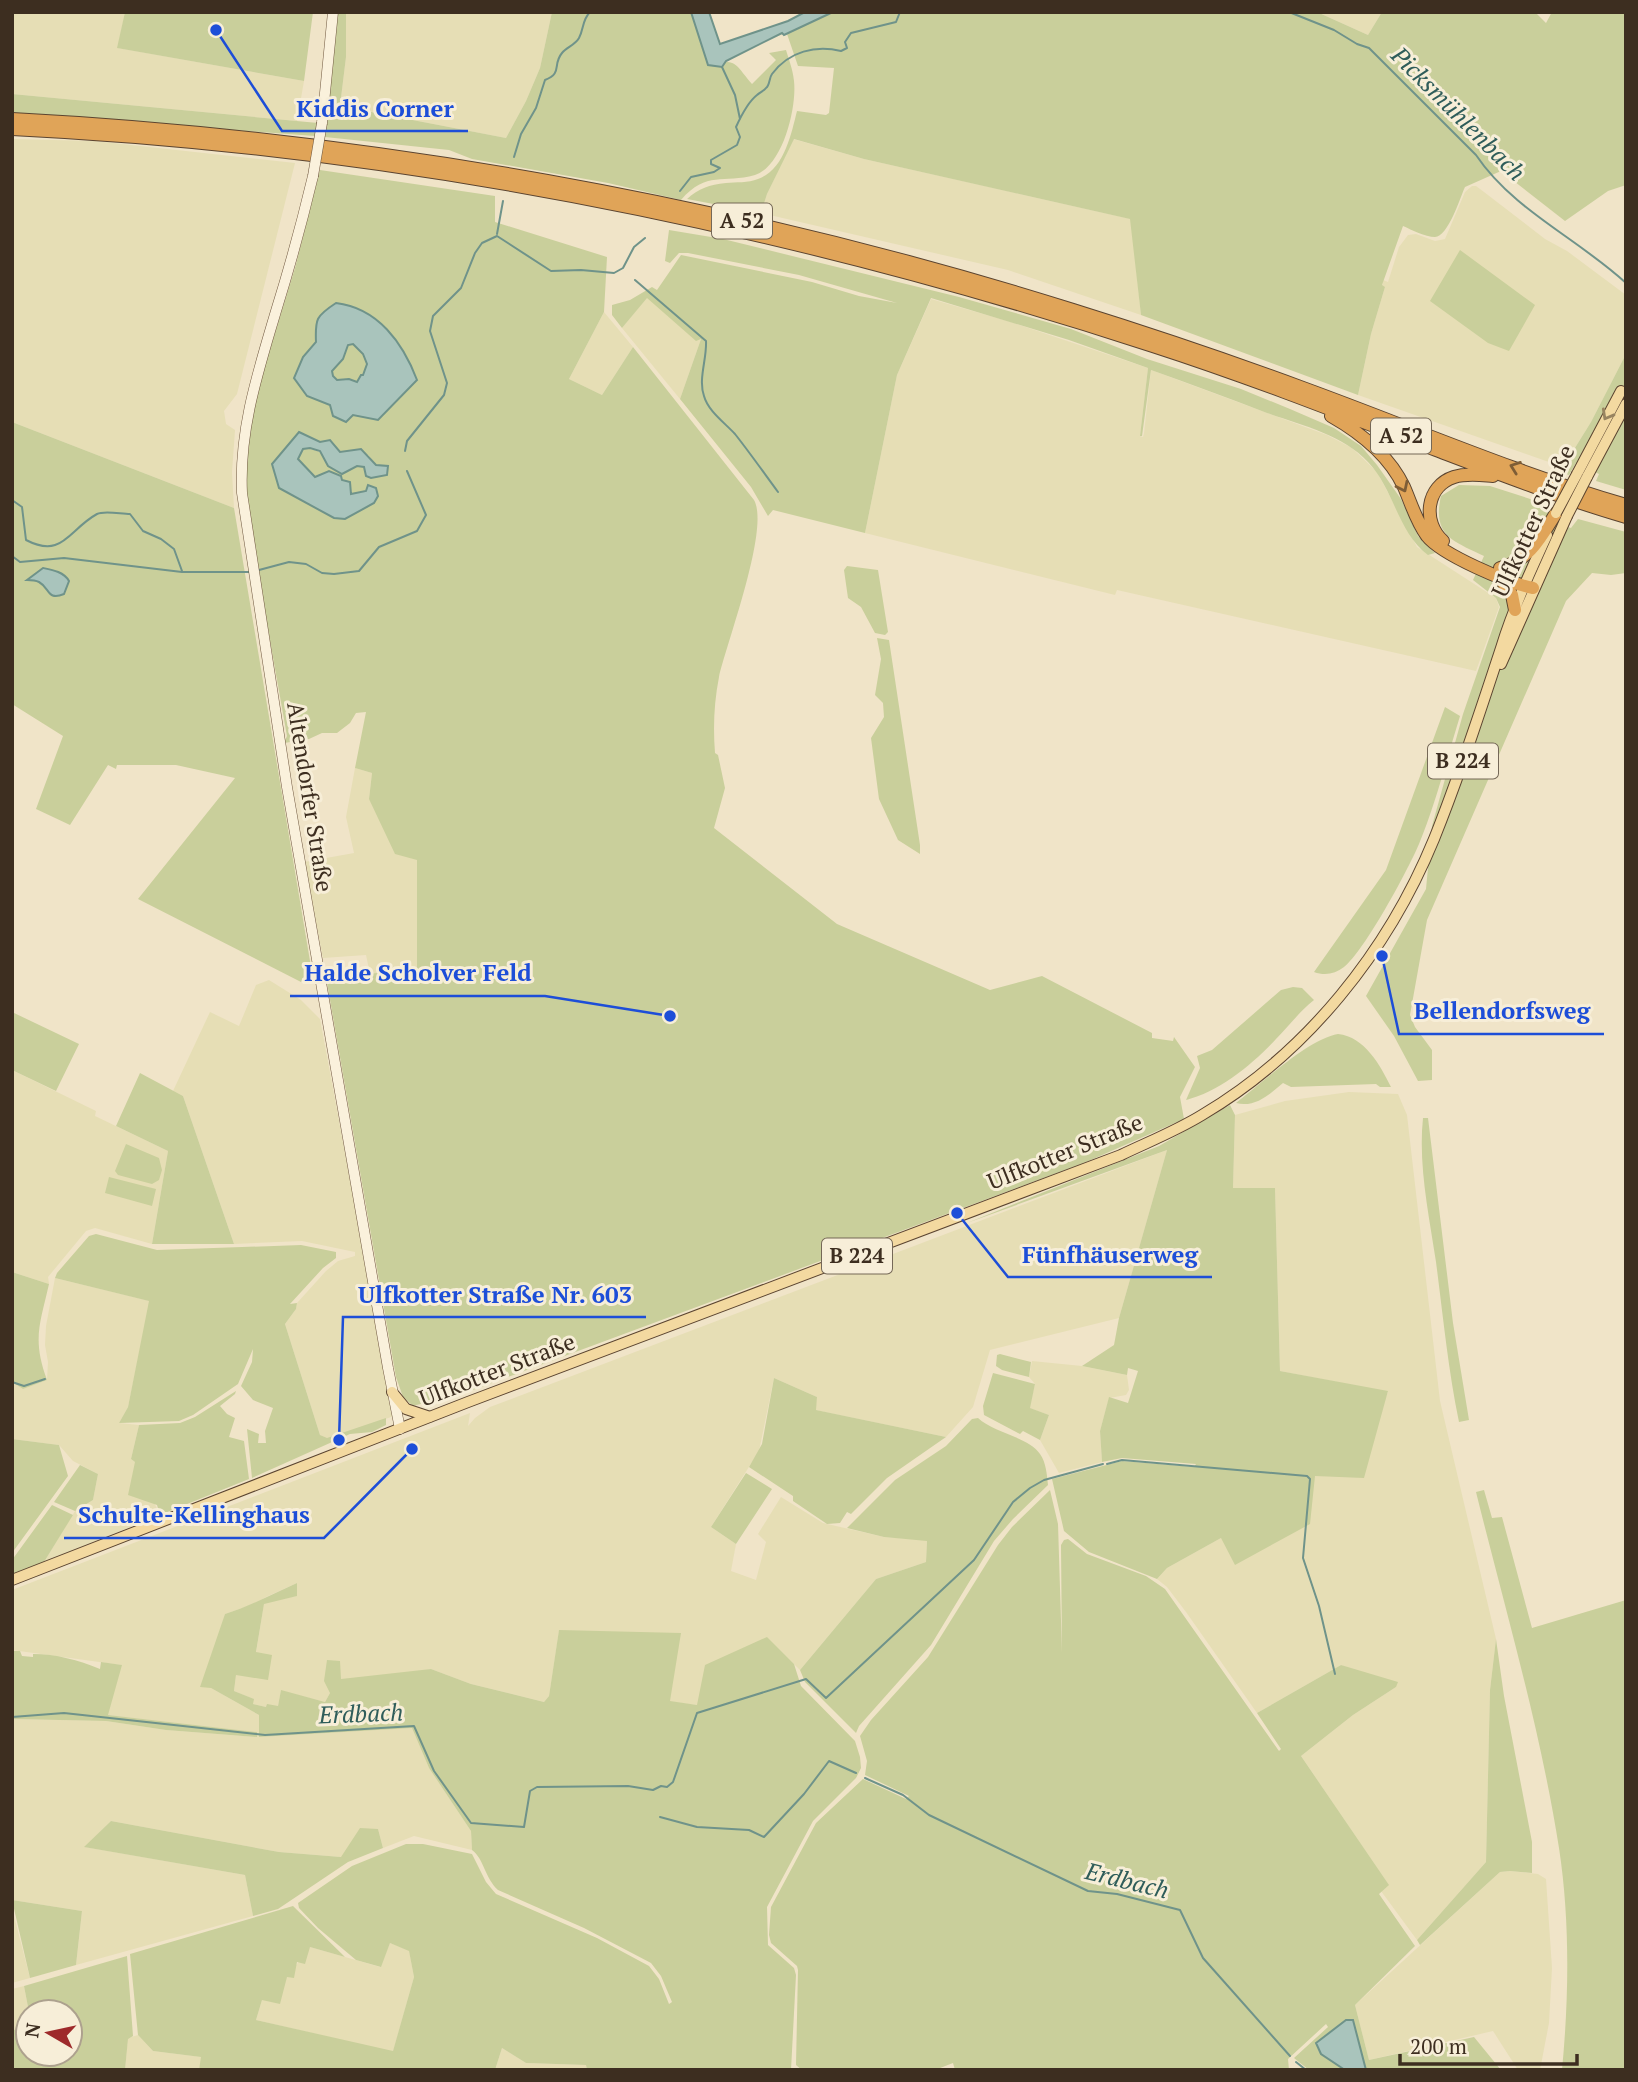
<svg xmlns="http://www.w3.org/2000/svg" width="1638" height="2082" font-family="'PT Serif',serif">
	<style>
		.farmland { fill: #e6deb5 }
		.green { fill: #c9cf9b; fill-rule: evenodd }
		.water { fill: #a9c4bc; stroke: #6f938a; stroke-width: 2; fill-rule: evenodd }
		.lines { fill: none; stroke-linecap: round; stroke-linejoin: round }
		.stream { stroke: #6f938a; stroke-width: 2 }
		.secondary-casing { stroke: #6f573f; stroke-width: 11 }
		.primary-casing { stroke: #5b4430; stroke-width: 12 }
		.highway-casing { stroke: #5b4430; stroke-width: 14 }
		.secondary { stroke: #faf1dc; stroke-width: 10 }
		.primary { stroke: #f3d9a0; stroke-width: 10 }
		.highway { stroke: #e0a458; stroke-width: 12 }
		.secondary-bridge-casing { stroke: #6f573f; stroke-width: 11; stroke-linecap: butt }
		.primary-bridge-casing { stroke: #5b4430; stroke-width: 12; stroke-linecap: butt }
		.secondary-bridge { stroke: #faf1dc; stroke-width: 10 }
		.primary-bridge { stroke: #f3d9a0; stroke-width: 10 }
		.oneway { stroke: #988460 }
		.oneway2 { stroke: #7e5d36 }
		.labels { text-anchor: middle; stroke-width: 6; stroke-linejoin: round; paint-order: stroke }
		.shield { fill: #f7eed8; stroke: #756857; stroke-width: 2 }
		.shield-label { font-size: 21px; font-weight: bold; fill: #3d2e20 }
		.street-label { font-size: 23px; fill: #3d2e20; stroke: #f7eed8 }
		.water-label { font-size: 24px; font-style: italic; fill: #2f5d5a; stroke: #f7eed8 }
		.leader { fill: none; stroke: #1d4ed8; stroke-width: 2.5 }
		.callout-dot { fill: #1d4ed8; stroke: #f7eed8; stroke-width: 2.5 }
		.callout-label { font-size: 24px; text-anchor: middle; font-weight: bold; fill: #1d4ed8; stroke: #f7eed8; stroke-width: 6; stroke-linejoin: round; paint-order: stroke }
	</style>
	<rect width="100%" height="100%" fill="#f0e4c8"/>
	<path class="farmland" d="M12,12H125L118,48L304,81L297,121L12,94Z
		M346,12H552L540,68L526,101L506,138L340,106L346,57Z
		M1317,12H1382L1368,35Z
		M12,139L95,141L295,163L237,394L224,411L226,424L235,430L232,472L234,508L12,422Z
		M793,139L864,159L1131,219L1141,315L1008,270L761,213L767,194Z
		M1472,186H1476L1484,192L1545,239L1567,251L1626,295V354L1591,422L1563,467L1358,395L1371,334L1385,287L1382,286L1383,280L1388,282L1399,247L1408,235L1416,234L1435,241L1445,239L1465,192Z
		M647,297L696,340L701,339L680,399L622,328Z
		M931,299L1011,322L1148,368L1140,436L1143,437L1144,433L1151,370L1327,435L1352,448L1377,472L1417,547L1496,598L1499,607L1476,671L1117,590L1115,595L865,533L897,375Z
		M604,312L633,347L602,395L569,379Z
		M355,768L372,773L369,799L417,860V970L370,974L366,955L323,958L304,862L354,853L346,817Z
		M269,980L301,1000L320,1019L394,1416L327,1439L320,1435L285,1324L296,1309L297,1303L326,1271L338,1261L355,1256V1252L302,1241L234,1244L183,1096L173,1091L210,1012L239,1026L256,985Z
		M12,1070L96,1111L95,1116L168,1151L152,1244L95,1228L86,1231L48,1277L49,1284L12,1272Z
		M1349,1092L1398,1094L1407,1115L1440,1401L1496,1639L1490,1690L1486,1862L1417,1940L1381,1891L1388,1884L1301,1756L1353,1715L1396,1687L1341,1665L1257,1713L1186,1612L1167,1587L1157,1579L1167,1568L1221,1538L1315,1476L1384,1401L1388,1392L1280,1371L1275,1188H1233L1235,1115L1285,1101Z
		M1167,1150L1119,1318L990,1350L973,1407L946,1437L815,1410L817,1397L774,1378L759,1451L711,1527L736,1544L731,1571L756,1580L766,1542L758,1534L781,1497L823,1523L884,1537L927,1540L926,1562L876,1579L800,1670L767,1638L697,1705L669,1702L559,1631L549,1696L544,1702L471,1684L431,1669L330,1693L325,1702L281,1691L278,1706L266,1707L253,1704V1699L234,1691L236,1675L256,1653L264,1603L296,1596L297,1583L266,1597L254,1604L225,1614L211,1688L259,1715L260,1737L412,1728L429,1768L471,1831L472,1850L414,1836L383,1848L378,1829L341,1857L279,1852L111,1821L85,1847L245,1875L253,1916L76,1965L82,1911L12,1900V1719L106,1721L166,1730L256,1737L257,1732L107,1715L121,1665L12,1650V1590L470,1413L468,1426L475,1418L490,1407Z
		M55,1278L150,1301L128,1407L119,1423L139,1425L131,1459L135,1462L160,1515L44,1562L75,1511L93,1500L98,1474L73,1461L59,1445L12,1439V1382L23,1389L47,1380L48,1362L45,1345L46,1326Z
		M1032,1361L1082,1366L1127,1375L1129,1390L1126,1395L1109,1398L1100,1431L1102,1462L1059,1473L1040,1440L1049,1415L1029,1408L1035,1384L1029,1377Z
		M1510,1871L1538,1874L1546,1879L1552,1968L1549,2023L1540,2070H1518L1493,2031L1369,2060L1355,2005L1500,1872Z
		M12,1908L30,1978L12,1983Z
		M390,1943L409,1950L414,1977L393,2052L256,2020L262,2000L287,1977L310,1947L380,1967Z
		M24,1986L29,2012L28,2028L12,2030V1989Z
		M138,2035L153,2051L202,2057L199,2070H125L128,2038Z
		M502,2048L526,2063L586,2065L587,2070H495Z"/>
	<path class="green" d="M125,12H313L304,81L117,48Z
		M336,12H346V57L340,106L506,138L526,101L540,68L552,12H691L708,65C737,58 734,63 752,84L776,60L769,53L786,50C789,60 793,70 794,81C797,107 783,166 755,175C723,184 707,170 681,200L608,183L472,159L449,150L325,137Z
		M833,12H1317L1368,35L1382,12H1535L1546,23L1552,12H1626V185L1608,191L1565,221L1501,171L1465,187C1460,198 1448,237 1435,237C1425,237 1412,230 1403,226L1382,285L1385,287L1371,334L1358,395L1141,315L1130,219L864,159L794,139L767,194L761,213L687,199C699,188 709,185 726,183C736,182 748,183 758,179C784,170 791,135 797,111L826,115L829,113L834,68L798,66L787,34Z
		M12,94L318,123L315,136L12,114Z
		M320,170L495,196V222L607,257L604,312L569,379L602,395L633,347L754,500C770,528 727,642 719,677C714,702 713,728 715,753L718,755L725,788L714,828L837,924L990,990L1042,976L1152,1033V1038L1173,1041L1174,1037L1195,1067L1180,1097L1184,1119L1084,1163L476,1389L413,1406L403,1397L396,1377L326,977L417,970V860L395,854L369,799L372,773L355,768L366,712L356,713L350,723L337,733H322L309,739L284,743L287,736L247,511L245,470L250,424L261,378L295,268ZM299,432L340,452L368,455L376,465L387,466H357L342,474C331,462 321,446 303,449L298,459L315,477L327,472L351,485L350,494L366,491L374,503L345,519L334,518L279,488Z
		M669,230L723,239L959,297L1071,329L1147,359L1241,389L1290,409L1334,428L1361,446L1377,465L1401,499L1418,536L1435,553L1428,555C1398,533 1394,489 1368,462C1343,435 1301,425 1267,413C1229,398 1190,384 1151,370L1142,436H1140L1148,368L1069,340L931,298L897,375L865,533L773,510L768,516L751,487L680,399L701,339L696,341L647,298L622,328L612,315V305L630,300L652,287L657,290L681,255L812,282L859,296L897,303L799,275L688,253H679L670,263L665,261Z
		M1460,250L1535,305L1509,351L1488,343L1430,301Z
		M1626,354V490L1596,481L1599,474L1576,463L1569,475L1560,472L1591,422Z
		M12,422L234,508L311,967L301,982L138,899L235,778L176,765H117L116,769L108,765L70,825L36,809L63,736L12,704Z
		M1459,485L1490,486L1552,506L1547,520L1571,528L1578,519L1626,532V573L1611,575L1592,573L1566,601L1427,920L1410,1015L1415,1027L1432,1050V1080L1418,1081L1394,1036L1366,996L1426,889L1432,826L1463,714L1500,607L1496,598L1473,580L1484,556C1453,541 1432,536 1441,496Z
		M847,566L878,570L888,632L885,635L875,633L861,607L848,598L844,570Z
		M877,638L889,640L920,845V854L898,840L879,799L871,738L884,717L883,703L875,695L881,659Z
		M1445,707L1460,716C1447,758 1436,803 1419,844C1408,870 1364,952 1344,967C1335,974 1325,976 1314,972L1386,870Z
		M1293,987L1302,988L1314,1000C1299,1012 1289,1026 1276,1039C1253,1064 1219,1092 1186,1100L1200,1068L1197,1056L1212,1050L1281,990Z
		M12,1012L79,1044L56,1091L12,1070Z
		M1338,1034C1365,1037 1380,1065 1391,1087H1380L1376,1084L1291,1087L1283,1083C1270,1094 1255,1108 1236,1103C1261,1084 1308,1039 1338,1034Z
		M140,1073L183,1096L234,1244H152L168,1151L116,1126Z
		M1230,1105L1235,1115L1233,1188H1275L1280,1371L1388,1391L1364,1478L1315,1476L1310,1524L1235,1565L1221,1538L1167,1568L1157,1579L1089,1552L1064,1531L1052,1479L1122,1461L1194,1467L1196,1464L1122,1458L1102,1462L1100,1431L1109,1397L1128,1403L1138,1371L1128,1368L1127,1375L1082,1366L1114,1345L1119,1318L1167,1150L967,1223L1159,1146Z
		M1423,1118H1428L1453,1323L1469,1420L1459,1422C1448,1369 1443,1315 1436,1262C1429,1215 1418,1165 1423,1118Z
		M126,1144L159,1158L162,1170L159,1180L152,1184L118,1175L115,1171Z
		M109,1177L156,1189L152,1206L105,1193Z
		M96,1234L157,1250L301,1245L336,1252V1258L323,1268L290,1304L297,1303L296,1309L285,1324L320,1435L327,1438L386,1418V1425L372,1432L350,1434L252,1478L247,1429L259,1434L258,1443H266L265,1431L273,1408L253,1400L241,1386L252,1362L253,1349L238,1384L193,1415L179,1421L119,1423L128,1407L149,1301L55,1278L57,1273L89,1236Z
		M12,1272L49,1284C40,1324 32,1339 47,1380L23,1389L12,1382Z
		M1000,1354L1031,1362L1029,1377L1002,1370L996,1366L997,1355Z
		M993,1373L1035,1384L1030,1408L1049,1415L1040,1440L1023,1431L1020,1434L984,1415L983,1406Z
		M774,1378L817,1397L816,1410L946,1437L887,1478L851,1514L847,1512L840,1523L827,1524L793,1501V1496L749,1467L762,1444Z
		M236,1391L235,1394L220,1406L227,1414L235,1418L229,1437L244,1441L249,1479L160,1515L157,1505L128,1495L135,1462L131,1459L139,1425L180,1423L195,1417Z
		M978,1418C994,1433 1029,1437 1040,1454C1046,1462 1047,1475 1048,1485L1013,1519L994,1541L931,1645L859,1726L856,1733L805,1682L800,1670L876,1579L926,1562L927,1541L884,1537L847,1528L895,1480L946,1446L972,1419Z
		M12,1439L59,1445L68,1476L12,1553Z
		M80,1465L98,1474L93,1500L75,1511L54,1502Z
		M746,1473L772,1489L736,1544L711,1527Z
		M1050,1490L1058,1524L1062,1653L1061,1545L1064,1540L1068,1539L1087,1554L1146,1576L1165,1589L1279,1751L1281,1749L1257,1713L1341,1665L1398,1682L1396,1687L1353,1715L1301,1756L1389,1885L1379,1894L1415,1946L1355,2005L1369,2060L1474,2037L1501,2070H1366L1353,2020H1346L1316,2043L1323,2055L1345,2070H1309L1294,2058L1328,2027L1326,2024L1288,2059L1289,2070H955L953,2063L935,2070H802L796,2065L798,1970L797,1966L771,1943L769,1935L771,1907L816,1823L863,1779L906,1799L909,1796L865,1775L867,1761L860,1736L871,1720L928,1657L998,1545L1012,1527Z
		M1484,1490L1492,1518L1502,1517L1532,1628L1626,1600V2070H1562C1569,1997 1570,1920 1559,1848C1540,1727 1505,1609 1476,1492Z
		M52,1505L73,1515L44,1562L12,1574V1560Z
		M297,1583V1596L264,1604L256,1652L272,1655L268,1680L236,1675L234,1691L254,1699L253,1704L266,1707L267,1704L278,1706L281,1690L325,1702L330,1693L324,1681L327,1660L340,1661L341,1679L431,1669L471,1684L544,1702L549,1696L559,1630L681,1633L670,1701L697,1705L705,1665L767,1637L794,1664L801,1686L855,1741L860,1757L861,1768L856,1778L813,1821L767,1907L768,1945L794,1968L796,1975L791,2070H587L586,2065L526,2063L502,2048L495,2070H199L201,2057L153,2051L138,2035L130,1954L293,1906L345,1957L310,1947L305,1964L297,1962L294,1978L287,1977L280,2004L262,2000L256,2020L393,2051L414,1977L409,1951L390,1943L381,1967L356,1960L318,1928L299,1908L298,1903L352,1866L406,1844H423L472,1854L486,1882L496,1894L597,1938L649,1966L659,1979L669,2004L672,2002L661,1976L651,1963L584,1928L498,1890C485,1878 484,1859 472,1850L471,1831L429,1768L412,1728L259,1737V1715L211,1688L200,1687L225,1614C250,1606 273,1594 297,1583Z
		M1496,1639L1504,1696L1532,1842V1873L1510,1871L1500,1872L1420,1945L1417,1940L1486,1862L1490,1690Z
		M12,1651H20L22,1656L33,1657V1654C56,1654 78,1660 100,1669L101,1662L122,1665L108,1715L257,1732V1737L166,1730L106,1721L12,1719Z
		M111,1821L279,1852L341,1857L360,1828L378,1829L383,1848L348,1862L278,1909L253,1916L245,1875L84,1847Z
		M12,1900L82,1911L76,1965L30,1978Z
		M127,1956L133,2036L128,2039L125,2070H12V2030L28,2028V2054H70V2012H29L24,1986Z"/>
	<path class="water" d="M691,12H709L720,44L788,21L805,12H833L784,35L782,33L726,61L722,67L708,65Z
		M336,303C378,308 403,343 417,380L378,420L353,415L346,422L333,416L330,405L307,396L294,378L303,357L316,342C315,319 316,316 336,303ZM353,344L363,354L367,364L363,375H361L357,382L349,379L337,380L333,376L332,371L343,359L348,345Z
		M299,432L320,442L330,440L340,452L361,449L376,465L388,466L387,475L371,478L366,476L364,467L357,466L342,474L328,466L320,451L310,448L303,449L298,459L315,477L329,471L341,476L342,480L350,482L351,494L366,491L368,485L376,488L378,496L374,503L345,519L334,518L279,488L272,464Z
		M43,568C53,570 64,572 69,581L64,594C47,601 50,588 39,582C37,581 30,580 27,580Z
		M1346,2020H1353L1366,2070H1345L1321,2054L1316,2043Z"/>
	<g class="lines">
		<path class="stream" d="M1289,12L1334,30L1357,44L1369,48L1476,155C1513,210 1577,238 1626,283
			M722,67L735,95L740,119
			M514,157L521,134L536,108L545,80C563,73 552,65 562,53C567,47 575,45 579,38C584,29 582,20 590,12
			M680,191L691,177L714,172L720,168L711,164V160L737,145L740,137L736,127C741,116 748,102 757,95C760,92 764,91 766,88C770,85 769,78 772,74C789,51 816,45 841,51L847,48L845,42L851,33L896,22L900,12
			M497,234L503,201
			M635,280L706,341C707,359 698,379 704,396C708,411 725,423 735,434C750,453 764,473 778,492
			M405,451L407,441L444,395L447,383L430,331L433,316L461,288L475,253L482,243L497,236L551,271L581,270L614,273L623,268L634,247L645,238
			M12,500L22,507L26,540C63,559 68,530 97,514C104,510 121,514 130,514L143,531L161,539L174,549L182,571
			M12,556L20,562L64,558L182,572H250
			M259,570L289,562L306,564L322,573L334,574L359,571L379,547L417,531L426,515L407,471
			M12,1382L24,1386L45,1379
			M1107,1464L1122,1460L1307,1476L1310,1479L1303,1558L1319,1606L1335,1674
			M12,1717L64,1713L265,1735L414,1726L434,1771L471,1823L524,1827L530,1791L537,1787L628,1786L653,1790L661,1786L667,1787L673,1782L697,1713L806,1679L826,1698L974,1560L1013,1502L1030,1488L1044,1480L1103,1464
			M865,1778L903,1795L929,1815L1088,1891L1117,1894L1180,1910L1203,1958L1290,2056
			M660,1817L697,1827L749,1830L764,1837L804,1794L829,1761L856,1773
			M1296,2062L1306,2070"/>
		<defs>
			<path id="secondary" d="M322,123L333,12
				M313,176C302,222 290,266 276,311C258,372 239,429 242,493L287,787L388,1368L400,1429"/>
			<path id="primary" d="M1577,474L1621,391
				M1587,477L1626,404
				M1501,664L1567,516
				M392,1392L406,1409L430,1417
				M12,1580L468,1402L1121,1155C1148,1142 1176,1131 1202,1115C1307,1053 1388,951 1434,839C1459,777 1480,712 1501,648C1513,609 1530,572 1547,535"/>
			<path id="highway" d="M12,119C371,138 730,202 1073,310C1150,334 1227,360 1303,388C1410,427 1516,473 1626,505
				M12,129C400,148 785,226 1153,346C1249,377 1343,414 1436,450C1499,474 1561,498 1626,517
				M1331,416C1361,433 1389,455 1404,487C1411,503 1416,521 1427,536C1442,555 1508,583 1533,588
				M1443,541C1422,522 1426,486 1454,477C1467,473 1480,475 1493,476
				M1500,568C1529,561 1541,537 1556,513
				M1500,578L1512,595L1515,610"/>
		</defs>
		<use href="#secondary" class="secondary-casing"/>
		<use href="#primary" class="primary-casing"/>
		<use href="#highway" class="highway-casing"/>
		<use href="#secondary" class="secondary"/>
		<use href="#primary" class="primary"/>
		<use href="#highway" class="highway"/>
		<defs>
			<path id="secondary-bridge" d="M313,176L322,123"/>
			<path id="primary-bridge" d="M1556,513L1577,474
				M1567,516L1587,477"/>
		</defs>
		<use href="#secondary-bridge" class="secondary-bridge-casing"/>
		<use href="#primary-bridge" class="primary-bridge-casing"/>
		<use href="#secondary-bridge" class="secondary-bridge"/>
		<use href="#primary-bridge" class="primary-bridge"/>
	</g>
	<defs><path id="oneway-chevron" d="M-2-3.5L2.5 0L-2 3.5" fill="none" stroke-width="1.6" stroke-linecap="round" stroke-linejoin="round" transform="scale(1.75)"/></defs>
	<use class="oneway" href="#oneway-chevron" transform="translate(1607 415) rotate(119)"/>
	<g class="oneway2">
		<use href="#oneway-chevron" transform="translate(1515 467) rotate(-160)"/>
		<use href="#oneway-chevron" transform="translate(1403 487) rotate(64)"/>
	</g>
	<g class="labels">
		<g class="shield">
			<rect x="712" y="203.5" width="60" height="35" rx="5"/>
			<rect x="1371" y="418.5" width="60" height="35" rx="5"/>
			<rect x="1428" y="743.5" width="70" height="35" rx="5"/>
			<rect x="822" y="1238.5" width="70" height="35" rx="5"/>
		</g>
		<g class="shield-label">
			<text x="742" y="228">A 52</text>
			<text x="1401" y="443">A 52</text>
			<text x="1463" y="768">B 224</text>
			<text x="857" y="1263">B 224</text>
		</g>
		<g class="street-label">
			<text transform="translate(1533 521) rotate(-65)" y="8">Ulfkotter Straße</text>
			<text transform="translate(310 797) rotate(81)" y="8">Altendorfer Straße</text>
			<text transform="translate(1065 1152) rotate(-22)" y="8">Ulfkotter Straße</text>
			<text transform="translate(497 1370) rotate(-21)" y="8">Ulfkotter Straße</text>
		</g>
		<g class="water-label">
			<text transform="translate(1458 114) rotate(45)" y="8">Picksmühlenbach</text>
			<text transform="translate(361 1714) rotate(-2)" y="8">Erdbach</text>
			<text transform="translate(1127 1881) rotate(14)" y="8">Erdbach</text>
		</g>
	</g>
	<path class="leader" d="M216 30L282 131H468M670 1016L545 996H290M1382 956L1399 1034H1604M957 1213L1008 1277H1212M339 1440L343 1317H646M412 1449L324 1538H64"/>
	<g class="callout-dot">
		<circle cx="216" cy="30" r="7"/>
		<circle cx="670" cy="1016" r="7"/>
		<circle cx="1382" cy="956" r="7"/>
		<circle cx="957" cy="1213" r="7"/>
		<circle cx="339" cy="1440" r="7"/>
		<circle cx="412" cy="1449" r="7"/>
	</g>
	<g class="callout-label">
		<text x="375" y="117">Kiddis Corner</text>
		<text x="418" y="981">Halde Scholver Feld</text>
		<text x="1502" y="1019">Bellendorfsweg</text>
		<text x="1110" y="1263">Fünfhäuserweg</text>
		<text x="495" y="1303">Ulfkotter Straße Nr. 603</text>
		<text x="194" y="1523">Schulte-Kellinghaus</text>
	</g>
	<rect width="1638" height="2082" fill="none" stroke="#3d2e20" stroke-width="28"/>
	<g transform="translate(49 2033) rotate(279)"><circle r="33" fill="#f7eed8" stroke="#ada18e" stroke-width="2"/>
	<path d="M0-5L12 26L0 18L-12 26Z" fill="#9e2a2b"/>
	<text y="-10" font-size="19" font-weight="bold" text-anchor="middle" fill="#3d2e20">N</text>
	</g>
	<path d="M1400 2054v10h177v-10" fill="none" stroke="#3d2e20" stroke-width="3.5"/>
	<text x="1410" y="2054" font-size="21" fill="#3d2e20" stroke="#f7eed8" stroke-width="5" paint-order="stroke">200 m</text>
</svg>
